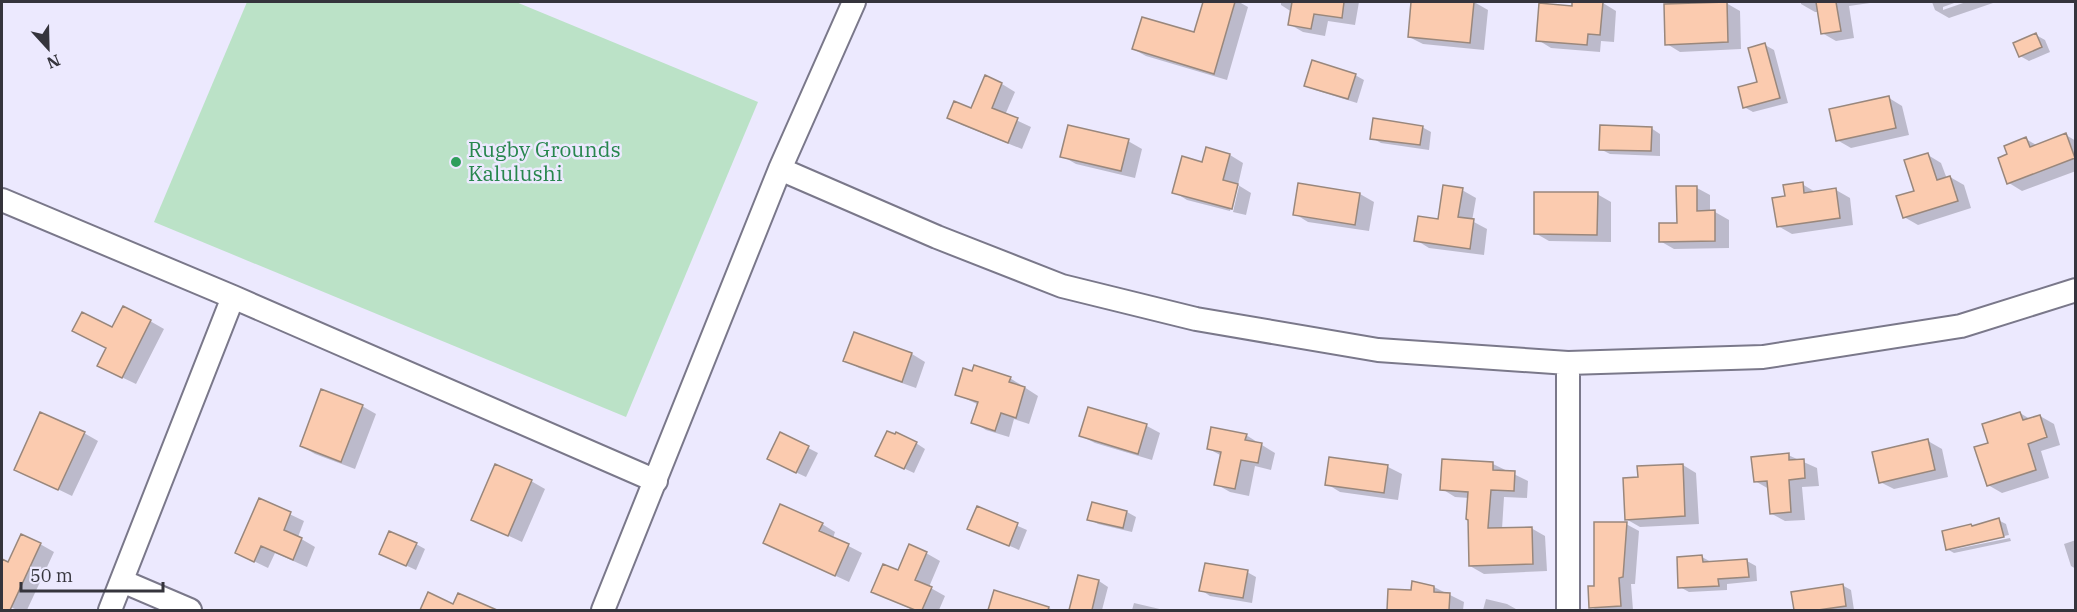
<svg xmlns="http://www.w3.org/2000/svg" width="2077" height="612" font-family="'IBM Plex Serif',serif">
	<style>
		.green { fill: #bbe2c7 }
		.shadow { fill: #0003 }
		.building { fill: #fbcbaf; stroke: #99877c; stroke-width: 1.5 }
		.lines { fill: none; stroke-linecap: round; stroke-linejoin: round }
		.street-casing { stroke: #7a788a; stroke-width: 26 }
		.street { stroke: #fff; stroke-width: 22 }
		.leisure-dot { fill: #2e9e5b; stroke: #ece9fe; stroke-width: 2 }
		.labels { text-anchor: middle; stroke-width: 5; stroke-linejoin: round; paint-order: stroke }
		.leisure-label { font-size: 21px; fill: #27864d; stroke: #ece9fe; text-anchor: start }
	</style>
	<rect width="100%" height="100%" fill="#ece9fe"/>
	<path class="green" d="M247,2H516L758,102L626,417L154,222Z"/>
	<path class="shadow" d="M1205,2H1239L1248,7L1227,80L1146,56L1133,49L1195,34Z
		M1281,2H1359L1355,25L1328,21L1325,36L1303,32L1289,24L1292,12L1281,5Z
		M1413,2H1474L1488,10L1484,50L1423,44L1409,37Z
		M1574,2L1603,3L1616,11L1614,42L1601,41L1600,52L1551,48L1538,40L1573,8Z
		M1801,2H1870V3L1849,6L1854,38L1836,41L1822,33L1819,12H1815L1801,4Z
		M1932,2H1957L1943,7V10L1966,2H1996L1949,18L1935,10Z
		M1726,3L1740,11L1741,49L1680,52L1667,44Z
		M2036,35L2045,40L2050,52L2029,61L2020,56Z
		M1765,45L1774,50L1788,103L1753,112L1744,107L1759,83Z
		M1355,75L1364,80L1357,103L1315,90L1306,85Z
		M1002,84L1015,92L1005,115L1031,127L1022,149L962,125L949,118L972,110Z
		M1889,98L1902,106L1909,135L1851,148L1837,140Z
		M1422,127L1431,132L1429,150L1381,143L1372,138Z
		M1651,128L1660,134V156L1610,154L1600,149Z
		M2066,135L2076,141V171L2022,191L2009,183V155L2026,139L2038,146Z
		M1128,141L1142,149L1135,178L1076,164L1062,156Z
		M1230,155L1243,163L1238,185L1251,193L1246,215L1233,212L1239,186H1236L1230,211L1187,200L1174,192L1203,163Z
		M1928,155L1941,163L1947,179L1950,177L1964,185L1971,208L1918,225L1904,217L1916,192Z
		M1802,184L1817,193L1836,190L1850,198L1853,225L1792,234L1778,226L1787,197Z
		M1300,185L1360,194L1374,202L1369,231L1308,222L1295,214Z
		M1697,188L1710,195V212H1715L1729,220V248L1674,249L1660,241L1678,225Z
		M1462,190L1476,198L1472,221L1487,229L1484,255L1429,248L1416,240L1439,221Z
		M1597,194L1611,202V242L1549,241L1535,233Z
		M150,321L164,329L136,384L113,373L108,348L112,329Z
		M912,354L925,362L916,388L859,368L845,360Z
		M1010,378L1038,396L1029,424L1014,419L1009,437L986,430L973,422L979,405L956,394Z
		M362,406L376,414L355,469L315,454L301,446Z
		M1089,409L1147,426L1160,433L1152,460L1095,443L1081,436Z
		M2020,413L2030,419L2040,416L2054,424L2060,445L2041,451L2049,478L2002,493L1988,485L1990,444Z
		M84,433L98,441L72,496L16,469Z
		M781,434L818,453L806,477L778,464Z
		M1246,435L1275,453L1271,470L1255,466L1249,496L1230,492L1216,484L1222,456L1209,449Z
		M1928,441L1942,449L1948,477L1894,489L1880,482Z
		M916,443L925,449L914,473L886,460Z
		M1788,455L1817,468L1819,486L1802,487L1805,520L1785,521L1772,514L1769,489L1755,481Z
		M1330,459L1388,467L1402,474L1398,500L1340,492L1327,484Z
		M1493,464L1528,481L1527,498L1504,497L1502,529L1531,528L1545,536L1547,571L1484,574L1470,566L1469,498L1455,497L1442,489Z
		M1683,465L1696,473L1699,524L1640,527L1626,519L1640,478Z
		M531,481L545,489L522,542L473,519Z
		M260,500L304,521L298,537L315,547L307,567L275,553L268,568L237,553Z
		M977,508L1027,530L1019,550L969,528Z
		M1127,512L1136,517L1132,532L1098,524L1089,519Z
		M1998,520L2006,524L2009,535L1951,547V550L2010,538L2011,541L1954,553L1947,549L1974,527Z
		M822,524L835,532L833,538L862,553L849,582L765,543Z
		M1626,524L1639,531L1635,584H1631L1633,610H1597L1591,607L1595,587Z
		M2076,540V569L2071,566L2064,544Z
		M40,544L54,552L27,610H17L2,603V560L9,564Z
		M416,544L425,549L416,570L390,558Z
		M926,553L940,561L929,587L945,596L939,610H913L873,592Z
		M1702,557L1711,562L1747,561L1756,566L1757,581L1727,584V590L1689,592L1680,587Z
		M1247,572L1256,577L1252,603L1210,596L1201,590Z
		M1099,581L1108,587L1102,610H1075L1071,608Z
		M1842,585L1851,590L1854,610H1795L1793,593Z
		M1434,587L1464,602L1463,610H1388L1389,591L1412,592Z
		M995,592L1049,608L1053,610H990Z
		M429,594L454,606L486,607L492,610H421Z
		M1486,599L1507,604L1516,609V610H1483Z
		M1134,603L1164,610H1132Z"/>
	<path class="building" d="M1203,2H1235L1214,74L1132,49L1142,17L1194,32Z
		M1292,2H1344L1342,18L1314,14L1311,29L1288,25Z
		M1411,2H1474L1470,43L1408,37Z
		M1572,2H1603L1600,35L1588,34L1587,45L1536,41L1539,3L1572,6Z
		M1727,2L1728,42L1665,45L1664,4Z
		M1816,2H1836L1841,31L1821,34Z
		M2036,33L2042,47L2019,57L2013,43Z
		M1765,43L1780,98L1743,108L1738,87L1757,82L1748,48Z
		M1312,60L1356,74L1348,99L1304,86Z
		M985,75L1002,83L992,108L1018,118L1008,143L947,118L954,101L971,108Z
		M1889,96L1896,128L1836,141L1829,109Z
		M1373,118L1423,126L1420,145L1370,139Z
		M1068,125L1129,139L1121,171L1060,157Z
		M1600,125L1652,127L1651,151L1599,150Z
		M2066,133L2075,158L2007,184L1998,158L2007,154L2004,146L2026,137L2030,147Z
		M1206,147L1230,154L1223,180L1238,184L1232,209L1172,193L1182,156L1202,162Z
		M1928,153L1937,180L1950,176L1958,201L1903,218L1896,196L1914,191L1904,160Z
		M1803,182L1804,193L1836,188L1840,218L1777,227L1772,198L1785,196L1783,185Z
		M1298,183L1360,193L1355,225L1293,215Z
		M1443,185L1463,188L1458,217L1474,219L1470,249L1414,241L1418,216L1438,219Z
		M1676,186H1697V211L1715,210V241L1659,242V223H1677Z
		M1534,192H1598L1597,235L1534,234Z
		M123,306L151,320L122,378L97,366L106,348L72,331L82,312L112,327Z
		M854,332L912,353L902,382L843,361Z
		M974,365L1011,377L1009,382L1025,387L1016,418L1001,413L995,431L971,423L978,402L955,395L963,368L972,371Z
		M321,389L363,405L341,462L300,446Z
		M1088,407L1147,424L1138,454L1079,436Z
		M40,412L85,432L58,490L14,470Z
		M2020,412L2023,420L2040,415L2047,437L2028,444L2036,470L1987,486L1974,447L1988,443L1982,424Z
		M1211,427L1247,434L1245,440L1262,443L1258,463L1241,460L1235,489L1214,485L1221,452L1207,449Z
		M887,431L895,434L896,432L917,442L904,469L875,456Z
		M780,432L809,446L796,473L767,459Z
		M1928,439L1935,470L1879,483L1872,452Z
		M1789,453V460L1804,459L1805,478L1789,480L1791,512L1770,514L1767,481L1754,482L1751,457Z
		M1329,457L1388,465L1384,493L1325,485Z
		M1442,459L1493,462V470L1515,471L1514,491L1491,490L1488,528L1532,527L1533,564L1469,566L1468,520L1466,519L1468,492L1440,490Z
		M495,464L532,480L508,536L471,520Z
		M1683,464L1685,516L1625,520L1623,478L1638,477L1637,466Z
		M259,498L291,512L284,530L302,538L293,560L261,546L254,562L235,553Z
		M1092,502L1127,511L1123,528L1087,520Z
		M780,504L823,523L819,531L849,544L835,576L763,543Z
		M977,506L1018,523L1009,546L967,529Z
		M1999,518L2004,537L1946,550L1942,531L1971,524L1972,526Z
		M1594,522H1627L1623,577L1619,578L1621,606L1589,608L1588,586H1594Z
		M389,531L417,543L406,566L379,554Z
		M21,534L41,543L10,610H2V559L8,562Z
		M909,544L927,552L915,580L932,587L922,610H915L871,592L883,564L898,570Z
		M1702,555L1703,562L1747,559L1749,577L1718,579L1719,586L1678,588L1677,557Z
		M1205,563L1248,570L1243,598L1199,591Z
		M1078,575L1099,580L1092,610H1069Z
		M1412,581L1434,586V592L1450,593L1449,610H1387L1388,589L1411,590Z
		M1843,584L1846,606L1818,610H1794L1791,592Z
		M994,590L1049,607L1048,610H988Z
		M428,592L453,604L458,593L497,610H420Z"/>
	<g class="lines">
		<defs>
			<path id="street" d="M780,169L937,237L1062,286L1196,319L1378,350L1568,363L1763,357L1961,326L2076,290
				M2,200L233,297L656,481
				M122,581L190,610
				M110,610L233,297
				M603,610L780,169L854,2
				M1568,610V363"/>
		</defs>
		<use href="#street" class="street-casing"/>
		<use href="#street" class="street"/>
	</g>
	<circle class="leisure-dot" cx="456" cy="162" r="6"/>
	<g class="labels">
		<g class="leisure-label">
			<text x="468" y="157">Rugby Grounds<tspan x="468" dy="24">Kalulushi</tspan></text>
		</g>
	</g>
	<rect width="2077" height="612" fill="none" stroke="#35343c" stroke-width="6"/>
	<g transform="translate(48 48) rotate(158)" stroke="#ece9fe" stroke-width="4.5" paint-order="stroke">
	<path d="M0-4.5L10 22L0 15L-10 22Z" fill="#35343c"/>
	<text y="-9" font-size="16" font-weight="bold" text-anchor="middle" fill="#35343c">N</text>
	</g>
	<path d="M21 582v9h142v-9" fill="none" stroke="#35343c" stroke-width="3"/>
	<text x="30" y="582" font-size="18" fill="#35343c" stroke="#ece9fe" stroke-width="4.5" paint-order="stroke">50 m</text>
</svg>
